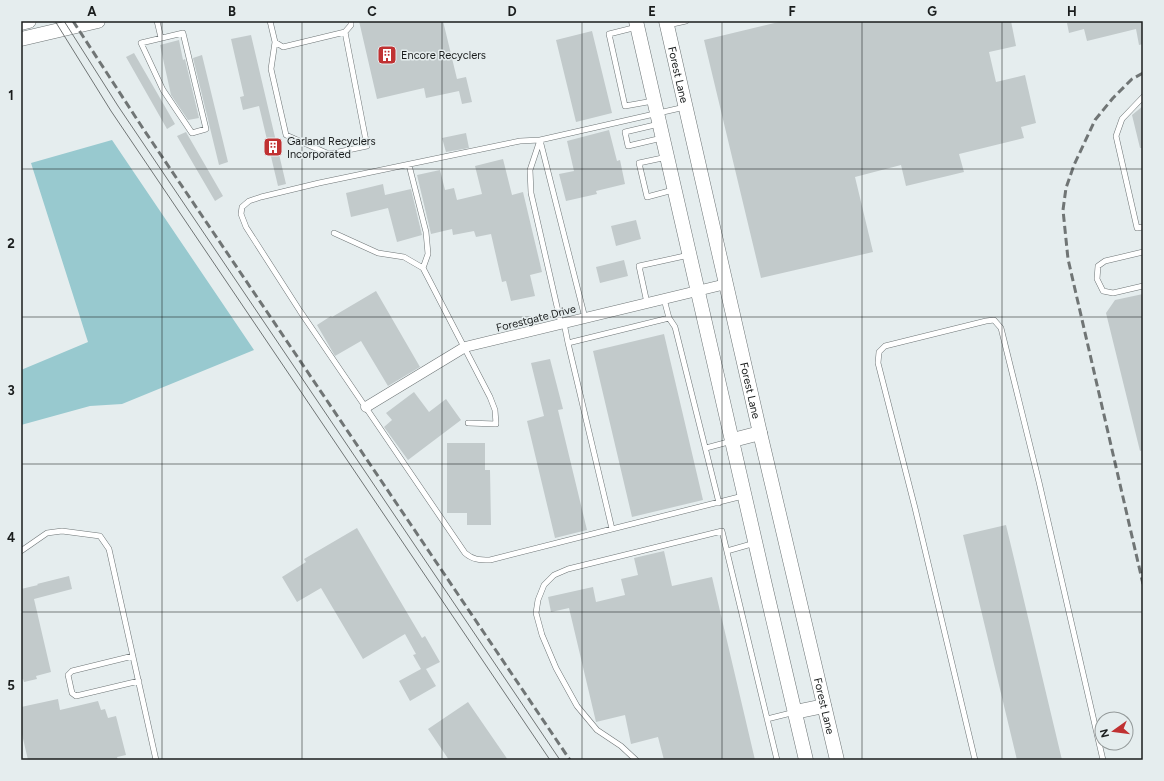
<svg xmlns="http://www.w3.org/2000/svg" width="1164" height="781" font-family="Figtree,sans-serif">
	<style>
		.green { fill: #98c9cf }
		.building { fill: #c2cacb }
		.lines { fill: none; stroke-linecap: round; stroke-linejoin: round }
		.lane-casing { stroke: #6e7576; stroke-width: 6 }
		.street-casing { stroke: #6e7576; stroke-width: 11 }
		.secondary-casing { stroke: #6e7576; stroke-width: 15 }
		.lane { stroke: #fff; stroke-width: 5 }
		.street { stroke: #fff; stroke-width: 10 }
		.secondary { stroke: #fff; stroke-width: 14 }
		.tram { stroke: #707575; stroke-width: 1 }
		.rail { stroke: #707575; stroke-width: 3; stroke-dasharray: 8 4; stroke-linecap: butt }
		.grid { fill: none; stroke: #1a1d1d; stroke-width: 1; stroke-opacity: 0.55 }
		.labels { text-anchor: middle; stroke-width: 3; stroke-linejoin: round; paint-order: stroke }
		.poi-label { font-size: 11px; fill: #1a1d1d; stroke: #e5edee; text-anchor: start }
		.street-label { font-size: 11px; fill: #1a1d1d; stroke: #e5edee }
		.neatline { fill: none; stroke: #1a1d1d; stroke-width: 1.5 }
		.grid-label { font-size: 13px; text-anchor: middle; font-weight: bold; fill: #1a1d1d }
	</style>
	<rect width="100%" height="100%" fill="#e5edee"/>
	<path class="green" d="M112,140L254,350L122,404L90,406L21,425V370L88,342L31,163Z"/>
	<path class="building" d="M359,21H443L457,79L466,77L472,102L462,104L459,91L426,98L424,88L377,99Z
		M783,21H1011L1016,46L989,52L996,82L1025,75L1036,123L1021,127L1024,138L959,154L964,172L906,186L901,165L855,177L873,252L761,278L704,40Z
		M1074,21H1143V44L1139,45L1136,29L1087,41L1084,29L1069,33L1067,23Z
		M592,31L612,113L576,122L556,40Z
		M251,35L286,184L278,186L259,106L243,110L240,97L244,96L231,39Z
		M179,40L183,60L185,59L199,118L188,120L171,95L160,45Z
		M134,53L175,124L167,129L126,57Z
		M202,55L228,162L219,165L193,58Z
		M1143,106V148H1140L1132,115Z
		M609,130L617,161L620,160L625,184L596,191L597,194L566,201L559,174L574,171L567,141Z
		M186,132L223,196L215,201L177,136Z
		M466,133L469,148L446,152L442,138Z
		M503,159L512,195L523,192L542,272L530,275L535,296L511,301L506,281L502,282L491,234L476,237L474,231L453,235L452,229L431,234L417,175L440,170L445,190L454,188L457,200L482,194L475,166Z
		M383,184L385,195L411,189L422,235L397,242L388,208L351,217L346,193Z
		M636,220L641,239L616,246L611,226Z
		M624,260L628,276L600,283L596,267Z
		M376,291L420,367L388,386L361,341L335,356L317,325L331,316L332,317Z
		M1143,294V450L1140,451L1106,313L1115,300Z
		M664,334L703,500L632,517L593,351Z
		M550,359L563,409L558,410L587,530L555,538L527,421L544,416L531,363Z
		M414,392L429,412L446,399L461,420L408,460L384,427L392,420L386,413Z
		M447,443H485V470H490L491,525H467V513H447Z
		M1006,525L1062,760H1017L963,535Z
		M357,528L422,638L425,636L440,662L426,669L436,686L410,701L399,681L421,669L413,655L416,654L405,634L363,659L321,588L297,602L282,577L306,562L304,559Z
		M664,551L672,586L712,577L755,760H664L658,737L631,744L625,715L596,722L569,608L551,612L548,597L593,587L596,602L625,595L621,579L638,575L634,558Z
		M69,576L72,589L34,599L51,672L36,676L37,679L24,682L23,679H21V589L38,585L37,584Z
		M58,699L60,710L98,701L101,710L105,709L108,718L116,716L126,755L117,757L118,760H28L21,730V707Z
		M468,702L508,760H449L428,729Z"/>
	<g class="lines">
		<defs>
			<path id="lane" d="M157,21L161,38
				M270,21L275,42L283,47L345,32L351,25V21
				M668,25L686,21
				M637,27L609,34L625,106L653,101
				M183,33L206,129L192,133L163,90L141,43Z
				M275,42L271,69L286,135L329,154L367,146L345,32
				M1143,97L1122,119L1116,136L1137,228L1143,227
				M659,124L625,132L628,146L662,138
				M667,157L639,163L647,197L673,190
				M409,165L426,232L428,254L423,268
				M334,233L378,253L404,257L423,268L490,397L495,410L496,424L468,423
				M1143,252L1105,261L1098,266L1097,279L1103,291L1113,293L1143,286
				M664,299L669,318L675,327L719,503
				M647,303L639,266L689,255
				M585,318L540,140L685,107
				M564,323L568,343L612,529L743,496
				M561,324L531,193L530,170L540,140L520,141L319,183L261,197L249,201L242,207L241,214L246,227L300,311L465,553C473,560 480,560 490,560L612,529
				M568,343L669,318
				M706,448L732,441
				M21,551L47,533L62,531L100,536L109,549L156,760
				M727,551L755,543
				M133,656L72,671L68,675L72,693L76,696L139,681
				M767,719L795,712
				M636,760L621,746L597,730L577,706L556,668L542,635L536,613L538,600L544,585L554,575L568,569L722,531L777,760
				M975,760L915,508L878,363L879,352L885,346L986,321L994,320L1001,328L1039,482L1103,760"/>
			<path id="street" d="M366,407L465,347L726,284"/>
			<g id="secondary">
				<path d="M636,21L765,585L806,760"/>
				<path id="s1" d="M666,21L760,433L837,760"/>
				<path d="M21,23L29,21"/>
				<path d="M21,39L98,21"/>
				<path d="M733,440L760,433"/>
				<path d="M795,712L824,706"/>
			</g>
		</defs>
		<use href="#lane" class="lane-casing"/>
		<use href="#street" class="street-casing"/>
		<use href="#secondary" class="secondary-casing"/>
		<use href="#lane" class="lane"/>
		<use href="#street" class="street"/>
		<use href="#secondary" class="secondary"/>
		<path class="tram" d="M55,21L111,111L550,760
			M64,21L118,106L560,760"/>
		<path class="rail" d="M73,21L144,130L570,760
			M1143,73L1132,79L1113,98L1095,120L1074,165L1066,188L1063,210L1068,259L1143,584"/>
	</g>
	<path class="grid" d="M162,21V760M302,21V760M442,21V760M582,21V760M722,21V760M862,21V760M1002,21V760M21,169H1143M21,317H1143M21,464H1143M21,612H1143"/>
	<defs>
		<symbol id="building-square" viewBox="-11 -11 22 22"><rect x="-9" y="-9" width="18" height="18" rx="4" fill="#c03132" stroke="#e5edee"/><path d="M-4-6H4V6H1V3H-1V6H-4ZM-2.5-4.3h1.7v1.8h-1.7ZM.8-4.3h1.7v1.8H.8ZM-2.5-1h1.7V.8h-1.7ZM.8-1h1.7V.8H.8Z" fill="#fff"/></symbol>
	</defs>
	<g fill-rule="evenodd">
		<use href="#building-square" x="376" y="44" width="22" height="22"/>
		<use href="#building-square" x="262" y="136" width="22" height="22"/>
	</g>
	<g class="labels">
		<g class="poi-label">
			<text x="401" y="59">Encore Recyclers</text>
			<text x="287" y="145">Garland Recyclers<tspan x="287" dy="13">Incorporated</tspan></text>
		</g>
		<g class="street-label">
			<text dy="4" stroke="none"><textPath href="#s1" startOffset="55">Forest Lane</textPath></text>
			<text transform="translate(536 318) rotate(-14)" y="4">Forestgate Drive</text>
			<text dy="4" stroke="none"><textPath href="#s1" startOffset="379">Forest Lane</textPath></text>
			<text dy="4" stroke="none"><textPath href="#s1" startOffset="703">Forest Lane</textPath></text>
		</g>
	</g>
	<rect width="1164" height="781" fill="none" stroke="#e5edee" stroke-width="44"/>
	<g transform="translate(1114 731) rotate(256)"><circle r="19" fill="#e5edee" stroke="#949a9a"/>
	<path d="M0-3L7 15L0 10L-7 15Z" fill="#c03132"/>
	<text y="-6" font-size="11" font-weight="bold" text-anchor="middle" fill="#1a1d1d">N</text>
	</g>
	<rect x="22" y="22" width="1120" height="737" class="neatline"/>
	<g class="grid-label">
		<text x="92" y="16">A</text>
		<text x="232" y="16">B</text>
		<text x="372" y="16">C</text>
		<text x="512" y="16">D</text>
		<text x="652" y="16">E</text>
		<text x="792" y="16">F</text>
		<text x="932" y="16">G</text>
		<text x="1072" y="16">H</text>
		<text x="11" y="100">1</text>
		<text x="11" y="248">2</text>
		<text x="11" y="395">3</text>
		<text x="11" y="542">4</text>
		<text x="11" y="690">5</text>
	</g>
</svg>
